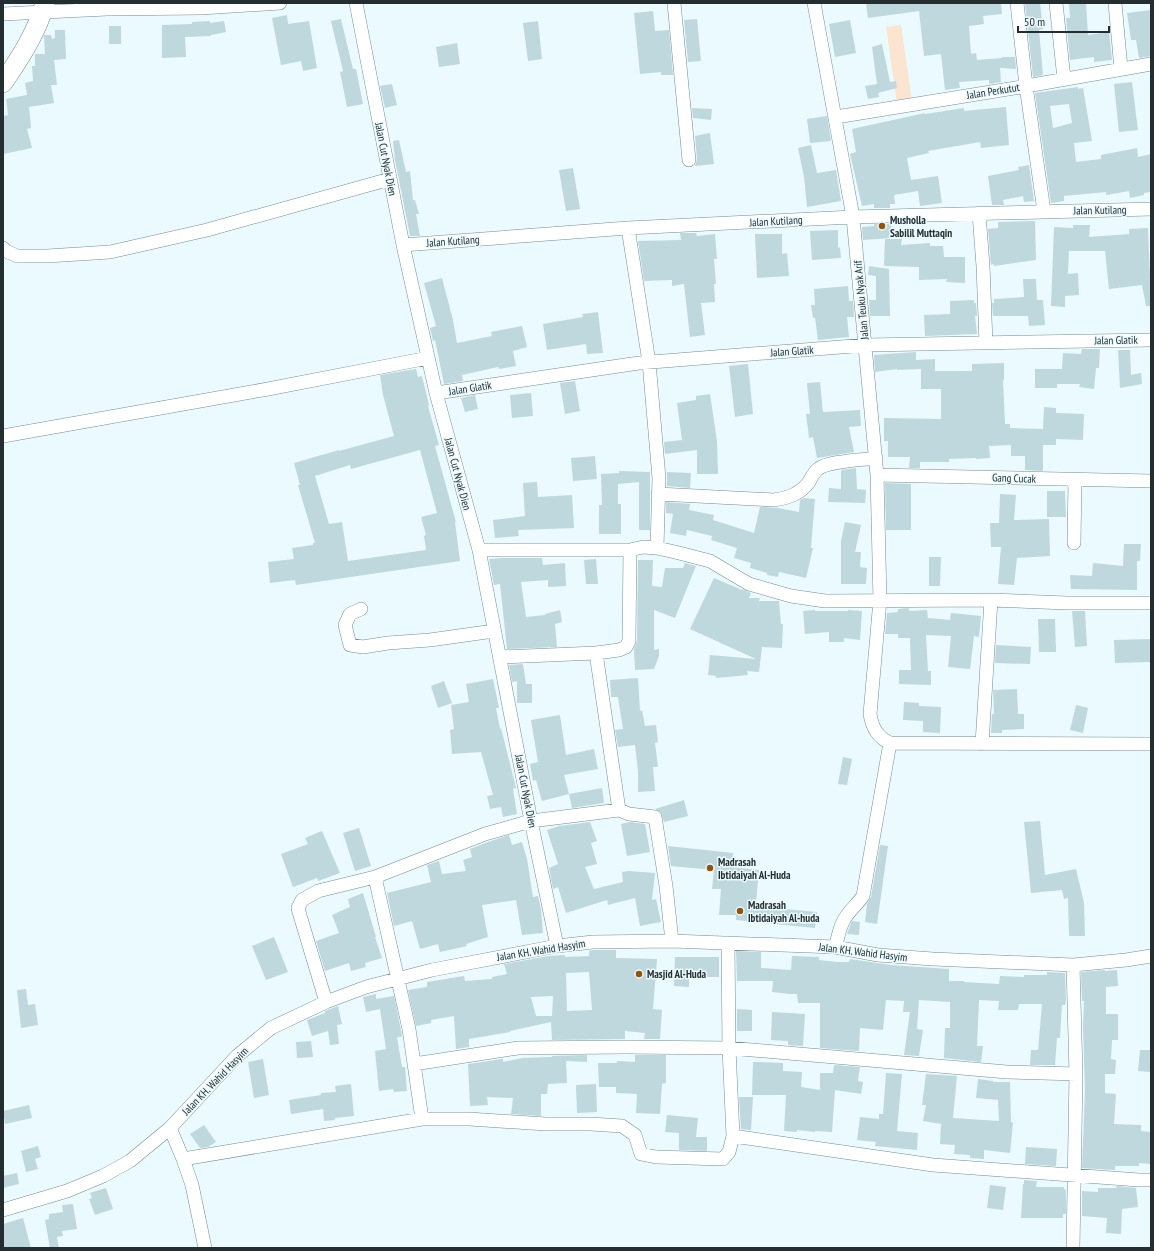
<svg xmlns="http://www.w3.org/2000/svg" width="1154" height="1251" font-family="'PT Sans Narrow',sans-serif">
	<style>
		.pitch { fill: #fbe4d0 }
		.building { fill: #bfd8dd; fill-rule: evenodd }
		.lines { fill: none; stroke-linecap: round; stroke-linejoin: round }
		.minor-casing { stroke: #758d91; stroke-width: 14 }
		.highway-casing { stroke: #758d91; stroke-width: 20 }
		.minor { stroke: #fff; stroke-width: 13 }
		.highway { stroke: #fff; stroke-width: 19 }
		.poi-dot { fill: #8e5510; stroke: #ebfafe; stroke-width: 1.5 }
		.labels { text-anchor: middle; stroke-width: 3; stroke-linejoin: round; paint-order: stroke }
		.street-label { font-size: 11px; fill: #242e30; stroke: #ebfafe }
		.poi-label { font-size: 11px; font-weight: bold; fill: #242e30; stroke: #ebfafe; text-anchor: start }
	</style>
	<rect width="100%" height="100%" fill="#ebfafe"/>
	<path class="pitch" d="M901,25L912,101L897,103L886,27Z"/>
	<path class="building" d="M866,3H1001L1002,14L983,16L984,24L969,26L971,54L976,53L977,60L1002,58V57H1015L1016,69L1000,68L1001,82L989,84V80L959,82L960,88L945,90L941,54L924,56L919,11L868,18Z
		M1025,3H1040L1043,29L1039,30L1043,75L1033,77Z
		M1069,3H1086L1088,35L1109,32L1112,60L1094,62V57L1070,60L1066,18H1070Z
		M1151,10V56L1139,58L1136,40H1131L1127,13Z
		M653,11L655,31L669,30L673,75H661V72L640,74L634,13Z
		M287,15L288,24L309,21L317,68L303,71L301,61L281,65L272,18Z
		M341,19L353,69H356L363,104L347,107L340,72L343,71L331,21Z
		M697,19L701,61L688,62L684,20Z
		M850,20L856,53L835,57L829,24Z
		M210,21V23L224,21L226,32L211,35V36L185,37L186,57L162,58V25L192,24V22Z
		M538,21L542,59L528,61L523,23Z
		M109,26H121V44H109Z
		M55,30H65L66,59L54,60L57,85H51L54,103L29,107L31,128L27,129L32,148L3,154V116L8,115L6,99L27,95L25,83L33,81L32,66H35V54H45L44,37V35H51L52,39L55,38Z
		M457,43L460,64L439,67L436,47Z
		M882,44L890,82L896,81L897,88L878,93L879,97L868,99L865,86L877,84L872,47Z
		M1132,82L1138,130L1119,132L1114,84Z
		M392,84L397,105L385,108L380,86Z
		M1078,87V89L1083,88L1092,141L1074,143L1076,162L1101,159V155L1137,148L1138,157L1151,154V192L1144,193V195L1130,198L1129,191L1106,195V192L1064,196V201L1051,203L1035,93ZM1069,104L1072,123L1053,128L1050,106Z
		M1006,107L1009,145L981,148L980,142L928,151L929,153L907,158L911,180L938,176L942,203L920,206L918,191L894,195L895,204H890V208H874V204L862,206L850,154L856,152L852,129L925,113V114L964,108V111Z
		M692,108L712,109L711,120L693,118Z
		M827,116L831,141L810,143L807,119Z
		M710,133L714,164L695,166L697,159L695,136Z
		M399,140L406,172L410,171L413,200H415L419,214H416L420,236H410L395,160L393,141Z
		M811,145L817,173L836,170L841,201L807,207L804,177L798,148Z
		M1029,165L1034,201L1024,202L1023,196L1003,200L1004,205H992L988,176L1019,170L1018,167Z
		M573,168L580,209L566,211L559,170Z
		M1035,221L1036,260L994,266V264L991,265L988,229L998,228V222Z
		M874,224H891L892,238L863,240L862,227L874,226Z
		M1073,225H1090L1089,237L1129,234V229L1148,228L1150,276H1151V306H1146L1142,285L1109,289L1105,251H1069L1068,274L1078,273L1079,295L1065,296V307L1051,306L1054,227L1073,228Z
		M838,230V248L840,247L841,258L812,260L810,231Z
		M680,233H696L697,236L715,234L717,259H714L716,284H714L715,302L701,303L705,335L690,337L684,284L672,286V280L644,281L638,241L681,240Z
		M755,234H782V254L787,253L789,276L757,278Z
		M885,239H902L901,245L930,243V246H943L944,257H965V283L946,282L947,279L919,280V267L884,266Z
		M869,266L889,269L890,316H870L869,300H876V276L868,275Z
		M442,278L453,320L457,343L492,336L491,332L522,326L527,347L513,351L516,366L499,369L498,367L462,375L463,381L444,384L435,340L433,341L430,328L436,326L424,283Z
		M1023,279H1036L1037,300H1043L1045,325L1029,326L1028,316H993L992,303H994V299L1024,297Z
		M848,286L849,301H853L854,317H847L849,337L818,340L815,318H813L811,305H815L814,289Z
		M974,300V303H976L977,316H975L977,334L925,336L924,315L950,314V301Z
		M598,312L603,353L587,354L586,344L547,350L543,324L583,317L582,314Z
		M1082,349H1100L1099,368H1096L1094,389L1079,387L1080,384H1057V388H1035V369H1062L1063,353L1081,354Z
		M1118,350H1130L1131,375L1141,373L1142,384L1120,388Z
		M916,352V360L935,359V371H972V364L1004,363V380H1003L1005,424H1010V428L1043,429L1044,407L1056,408V413L1084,414L1083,440L1056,439V445H1043V471L1025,470V456H1011V445L989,446L990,458L976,459V458L949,459V462H920V468H909L910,457H888V441H884V418L941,419V389H921V369L897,370V369L875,372L874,355Z
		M748,364L753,414L735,417L729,366Z
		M416,369L418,377L422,376L429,405L428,406L439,445L435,446L456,522H455L460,561L296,585L295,580L270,583L268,562L294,559L292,548L313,545V543H315L298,485H300L294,463L339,450V451L394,436L383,395L380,375ZM420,450L437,513L421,517L426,535L424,536L426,550L348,561L342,522L329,524L315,476L350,465L351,469Z
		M575,381L580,411L565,414L560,383Z
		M820,382L823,412L860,410L861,426L849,427L854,452L817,458L813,437L809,438L806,414H810L807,383Z
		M531,393L533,416L512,418L510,395Z
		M710,394L717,441L718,474H697V450L665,454L664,442L682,440L677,403L696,400V396Z
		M475,395L478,409L465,412L461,398Z
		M595,456L597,479L573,481L571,458Z
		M856,468L857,489L866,490L865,503L828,502L829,488L841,489V470Z
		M619,471L650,472V530H639V482L618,484V504H621V534H599V505H602L601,474L619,473Z
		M667,472L691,473L690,488L667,486Z
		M537,482L538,497L572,495L574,528L518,530L519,536L495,538L493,520L525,516L523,483Z
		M885,483L911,484V530H886Z
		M1047,491H1065L1066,517H1047Z
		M1000,494L1016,495L1014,520L1049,519L1050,556L1017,558L1014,585L998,584L1001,547H991L990,523H999Z
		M804,498L815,499L811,548H813L806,578L779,572L778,577L767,575V573L750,568L751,563L734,558L737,548L711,540L712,536L687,530L686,536L670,533L673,514L666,513V502L690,504L689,510L714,515L713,520L754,533L760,507L778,508L799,512L800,500Z
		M845,522L861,525L855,552H861L860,567L867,568L866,584H841V541Z
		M1124,544H1141L1140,561H1137V590L1071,589L1070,575L1092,576L1093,563L1123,566Z
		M929,557H941L940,586H929Z
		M502,558H542L543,565L565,563L566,586L548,587V580L521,582L526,617L545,615V614L560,610L562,622L555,624L557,647L507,649L500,584L494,585L489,559Z
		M596,559L598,584H586L584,560Z
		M638,560H653L652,586L662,587L665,568H683L685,563L696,566L675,618L654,610V650L659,649V656L654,669L635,670L634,649L637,641Z
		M714,578L742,590V589L751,593L749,598H760L759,601H779L781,624H783L782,648L762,647L759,672L747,671L748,675L716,678V676L708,675L710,655L756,659L690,629Z
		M909,608V611L927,610L928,618L950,620L951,613L981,616L979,637L974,636L970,669L948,667L951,636L926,635L928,671H931V685L899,684V670H911L910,638H898V634H885L887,613L898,612V609Z
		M815,610V611H848V610L862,611L860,640L844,638V642H829V632L805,634L803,611Z
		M1072,611H1085L1087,646L1075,647Z
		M1038,619H1055L1056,652H1039Z
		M1151,639V662L1115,663L1114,640Z
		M996,645L1031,647L1030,664L995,663Z
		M523,664L526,684H532V703H517V681L512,682L509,665Z
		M638,678L640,711L642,710L645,726L656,725L658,742L655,743L658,767H653L655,791L638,792V771L635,745L618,747L615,730L623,729L618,697H611L610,680Z
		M493,679L499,708H496L500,729L501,728L516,788L513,789L517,814L503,817L501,807L490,809L487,796L493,795L481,752L452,754L450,730L454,729L451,705L469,702L466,684Z
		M444,681L452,703L438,708L431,686Z
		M1017,689L1018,714H1024V729L1002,730V733H991L992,714H994L993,690Z
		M904,702L919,703V706L941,707L940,733L923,732V721L903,720Z
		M1076,705L1088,708L1083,733L1070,730Z
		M560,715L566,755L594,749L598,769L564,775L569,794L542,801L536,780L533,781L530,764L538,762L531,720Z
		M843,757L852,759L847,785L838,784Z
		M602,788L604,803L572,808L569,794Z
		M684,800L688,816L664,822L661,812L655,809Z
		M1040,821L1045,875L1076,869L1084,903L1085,936H1069L1068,898L1064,899L1062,890L1031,893L1024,822Z
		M590,822L597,841L591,843L597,864L585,867L594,889L623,882L622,872L629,871L655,873L652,900L656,899L661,922L640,926L635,898L608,905L607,900L566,913L558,887L553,889L549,868L558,864L547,830L559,826Z
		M630,822L645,824L650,852L627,856L621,824Z
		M359,828L371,866L355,871L343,833Z
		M322,831L340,873L318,881L317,878L293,887L281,854L308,844L305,838Z
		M509,835L512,845L522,842L527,859L533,897L538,896L541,909L543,933L522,935L516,900L482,905L488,937L466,944L467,946L440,952L438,944L420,949L412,921L394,926L387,893L431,882L427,865L439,861L442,874L466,871L463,860L472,857L470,849L488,842Z
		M880,845L888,846L877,924L865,922L867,904L871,897Z
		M668,846L733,853L731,867L759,870L756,903H762V907L817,912L815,928L736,920V915H719L721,889H712L714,870L671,866Z
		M363,893L376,937H375L382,958L365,963L366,967L351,971L349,963L325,971L316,941L339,933L332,915L350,907L348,899Z
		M852,921L860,922L859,935L847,934Z
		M274,937L288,972L266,980L252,946Z
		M593,950H616V958L657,959L653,1009L662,1010L660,1039H644L645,1033L625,1031V1039L552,1040L551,1022L510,1031V1032L469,1039V1047L456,1049L454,1016L431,1020V1023L416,1026L408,990L427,987V982L464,976L465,981L492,979V977L507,974L504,964L549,956L565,955V957L589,956V951ZM589,972L592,1010L567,1011L566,973ZM553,996L552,1016H536L531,997Z
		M736,951L761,952V968L791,970L792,956L819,957V960L837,962H849L850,959L891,965L949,969V981H964V982L999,984L1000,976L1024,977V975H1047V972L1065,973L1066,1001L1065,1005H1062L1060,1038H1057L1055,1065H1030L1031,1050H1038L1042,1004H1019L1018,1010H998L999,1001L979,1000L977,1046H983L981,1062L944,1058L945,1028H950V1002L919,1000L917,1029L923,1030L919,1056L904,1055L910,1012H903L904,1001L886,1000L883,1030L860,1028L859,1051L820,1048V1003H798L797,994H790L772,992L773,981H737Z
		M675,957H719V977H689V987L674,986Z
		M1105,970V971L1117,970L1118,986L1106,987V1014H1118V1040H1112L1111,1059L1116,1060L1115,1074H1105V1093L1116,1094L1114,1124L1141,1125V1131L1151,1132V1164L1139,1163V1166H1115V1170L1082,1168L1085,1090L1083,1028L1084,1001H1082L1081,972Z
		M26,989L28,1005L35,1004L38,1025L21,1028L17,990Z
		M376,994V999L394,996L401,1030L402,1037H397L402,1067H405L407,1091L394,1092L393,1089L379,1091L375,1051L386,1049L380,1009L366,1012L363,997Z
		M338,1006L342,1024L337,1025L339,1044L330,1045L328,1031L312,1036L307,1020L325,1013V1011Z
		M737,1009L752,1010V1031H737Z
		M772,1012L805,1014L803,1046L788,1045V1041L771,1040Z
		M311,1041L313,1057L297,1058L296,1042Z
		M1140,1050H1151V1072L1138,1071Z
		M587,1055V1062L566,1061L567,1083L548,1084L547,1094H541V1116L511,1114L513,1098L487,1097L488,1105L470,1106L468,1064L502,1059H503V1062L522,1058L552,1057V1056Z
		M635,1055H666V1083L662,1084L660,1114L636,1113L637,1094L616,1093V1087H599L598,1063H617V1061L635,1062Z
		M263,1059L269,1095L254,1098L248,1062Z
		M753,1062L783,1063V1071L802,1072L801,1087L820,1090V1073H833L834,1065L860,1067L858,1081L863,1082L861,1094L835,1090L832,1132L815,1131V1132L797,1130V1132L784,1131L786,1095H752Z
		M886,1073L902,1074L897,1131L918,1133L917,1150L875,1146L876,1142L857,1140L860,1117L879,1119V1114H883Z
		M926,1074L957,1076L953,1118L999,1121L998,1100L976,1098L978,1079L993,1081V1082H1010L1011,1122L1013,1123L1010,1153L984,1150V1159L970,1158V1155L954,1154L955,1145L940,1144L941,1124L923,1121L926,1105H922Z
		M351,1084L354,1116L335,1118V1120L324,1121L323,1109L291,1114L289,1100L321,1095V1093L336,1092L335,1086Z
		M596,1084L597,1112L577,1113L576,1085Z
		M739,1097H753L751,1130L741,1129Z
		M29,1105L32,1118L5,1124L3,1111Z
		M667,1115L698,1118L696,1137H707V1151L679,1150V1133L665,1132Z
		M204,1125L216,1142L208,1147L200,1148L190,1134Z
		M38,1146L41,1157L35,1159L38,1169L26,1172L21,1151Z
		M1026,1147L1057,1149L1056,1166L1025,1164Z
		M17,1173L19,1184L3,1188V1176Z
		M1024,1180L1037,1181L1036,1187H1064V1189L1066,1190V1214H1063V1218H1021L1023,1184H1024Z
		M990,1185L1006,1187L1003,1210L987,1208Z
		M1117,1186L1136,1188L1138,1207L1122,1209L1121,1234L1106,1233L1107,1218L1082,1216V1191L1098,1192V1188H1116Z
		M106,1188L113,1209L95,1215L89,1199L92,1198L90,1193Z
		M73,1204L77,1229L62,1231L63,1236L57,1237L59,1248H50L45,1220L49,1219V1214L63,1212L62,1205Z
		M23,1218L31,1248H3V1224Z"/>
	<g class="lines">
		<defs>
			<path id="minor" d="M356,3L403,245L436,393L479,550L531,821L557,946
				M674,3L689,160
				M814,3L853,217L877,475L880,600L870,714C872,727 877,737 890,743L1151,744
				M1017,3L1026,86L1044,211
				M1056,3L1064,79
				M1115,3L1121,69
				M3,14L107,9L201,8L280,3
				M836,117L1021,87L1151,64
				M979,213L983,266L986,343
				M628,228L649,362L659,478L657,548
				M403,245L628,228L853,217L1151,209
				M3,248L6,251L17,256H47L110,252L207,230L390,179
				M436,393L639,363L866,345L1151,340
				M3,436L268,389L428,358
				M877,475L1151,481
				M658,494L774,500C788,498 800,494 809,482C811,478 814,472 818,469C828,461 862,460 876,458
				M1074,543L1075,480
				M479,550H630L643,547L657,548L675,552L710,561L749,584L791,596L825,601L991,600L1067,603H1151
				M361,609L350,614L345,625L350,645L363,647L388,643L430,640L494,631
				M596,653L619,810
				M500,657L596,653L619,650L626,647L629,641L630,550
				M982,744L991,600
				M375,877L409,1029L422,1119
				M835,947C838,939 839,929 843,922C847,912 857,905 863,896L890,743
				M326,1002L299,912L298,908L302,900L318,891L375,877L485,834L531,821L619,810L629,814L655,817L666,886L672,941
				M414,1064L518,1048L625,1047L729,1048L1007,1072L1076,1074
				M170,1128L183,1159L192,1185L205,1248
				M733,1136L933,1165L1139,1180H1151
				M183,1159L422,1119H469L546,1124H591L622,1126L635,1135L641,1154L656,1157L723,1159L729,1152L733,1136L729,1048L728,943
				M3,1210L67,1191L103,1176L130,1161L170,1128L237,1056L271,1028L326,1002L366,987L432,970L557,946L593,942L672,941L835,947L878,955L933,959L1073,965L1126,960L1151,956
				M1073,1248L1076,1074L1073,965"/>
			<path id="highway" d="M3,83C20,58 37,32 45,3"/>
		</defs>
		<use href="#minor" class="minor-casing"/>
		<use href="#highway" class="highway-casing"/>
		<use href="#minor" class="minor"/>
		<use href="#highway" class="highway"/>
	</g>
	<g class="poi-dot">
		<circle cx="882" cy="226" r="4"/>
		<circle cx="710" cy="868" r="4"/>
		<circle cx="740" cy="911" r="4"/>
		<circle cx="639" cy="974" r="4"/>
	</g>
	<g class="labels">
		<g class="street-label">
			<text transform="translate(993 91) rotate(-9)" y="4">Jalan Perkutut</text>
			<text transform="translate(386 159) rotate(79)" y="4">Jalan Cut Nyak Dien</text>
			<text transform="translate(1100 210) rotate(-1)" y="4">Jalan Kutilang</text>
			<text transform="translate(776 221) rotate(-3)" y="4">Jalan Kutilang</text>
			<text transform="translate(453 241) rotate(-4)" y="4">Jalan Kutilang</text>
			<text transform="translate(861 300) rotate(-95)" y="4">Jalan Teuku Nyak Arif</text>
			<text transform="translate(1116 340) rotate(-1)" y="4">Jalan Glatik</text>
			<text transform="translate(792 351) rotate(-4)" y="4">Jalan Glatik</text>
			<text transform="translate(470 388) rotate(-9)" y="4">Jalan Glatik</text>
			<text transform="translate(458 474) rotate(75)" y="4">Jalan Cut Nyak Dien</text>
			<text transform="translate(1014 478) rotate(2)" y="4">Gang Cucak</text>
			<text transform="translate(526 791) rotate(79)" y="4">Jalan Cut Nyak Dien</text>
			<text transform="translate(541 950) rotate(-9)" y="4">Jalan KH. Wahid Hasyim</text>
			<text transform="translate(863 952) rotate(7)" y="4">Jalan KH. Wahid Hasyim</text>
			<text transform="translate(215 1081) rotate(-46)" y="4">Jalan KH. Wahid Hasyim</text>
		</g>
		<g class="poi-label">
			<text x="890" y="224">Musholla<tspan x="890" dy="13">Sabilil Muttaqin</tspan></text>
			<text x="718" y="866">Madrasah<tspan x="718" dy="13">Ibtidaiyah Al-Huda</tspan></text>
			<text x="748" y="909">Madrasah<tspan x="748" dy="13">Ibtidaiyah Al-huda</tspan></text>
			<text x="647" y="978">Masjid Al-Huda</text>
		</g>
	</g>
	<rect width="1154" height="1251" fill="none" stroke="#242e30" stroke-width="8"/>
	<path d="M1018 26v6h91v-6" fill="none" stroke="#242e30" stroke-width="2"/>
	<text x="1024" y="26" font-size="12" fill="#242e30" stroke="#ebfafe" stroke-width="3" paint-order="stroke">50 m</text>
</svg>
